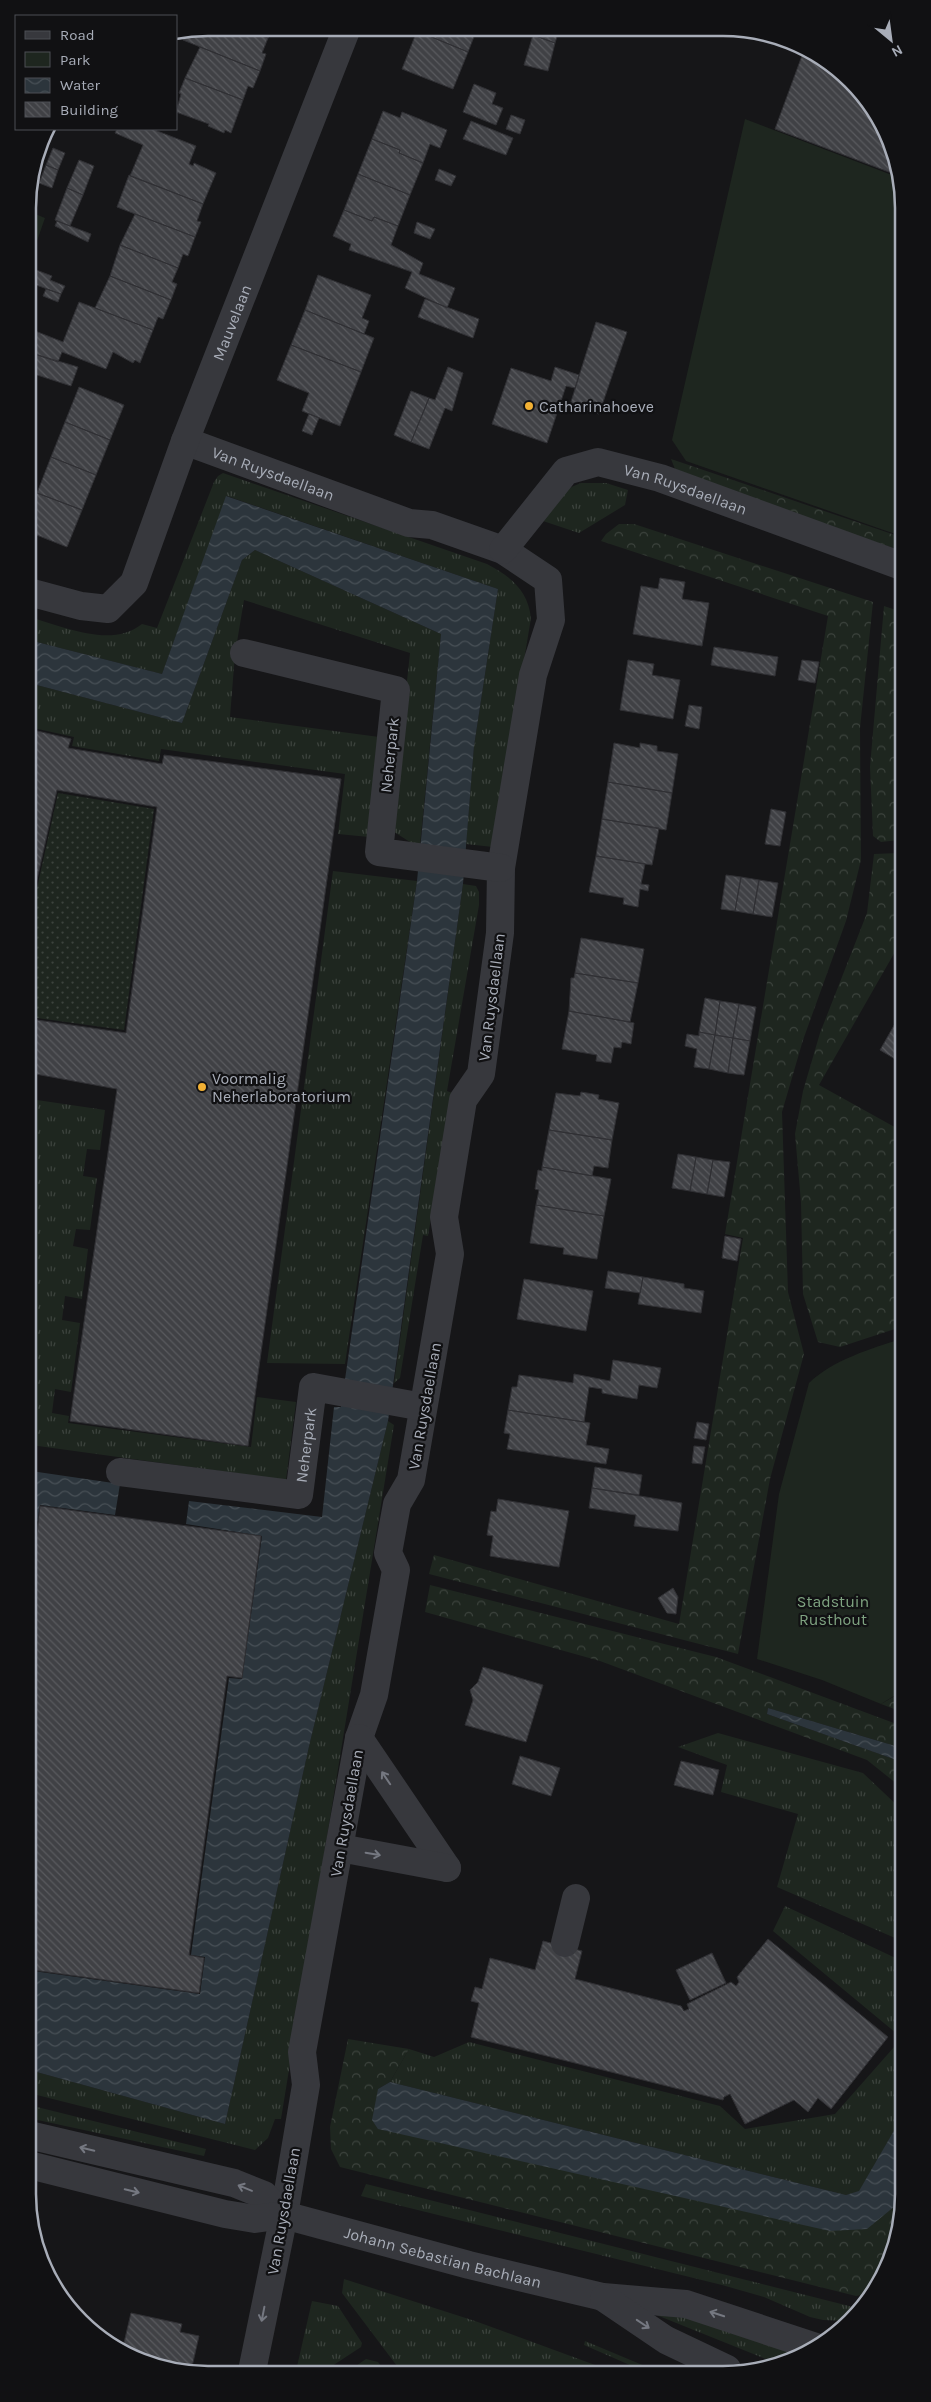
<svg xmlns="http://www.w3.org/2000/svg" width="931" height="2402" font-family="Karla,sans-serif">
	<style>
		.grass { fill: url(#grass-tufts) }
		.forest { fill: url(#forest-crowns) }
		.park { fill: #1e261f }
		.garden { fill: url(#garden-dots) }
		.water { fill: url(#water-waves) }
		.building { fill: url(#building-back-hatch); stroke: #303034 }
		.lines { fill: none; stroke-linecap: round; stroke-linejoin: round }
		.minor { stroke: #37383d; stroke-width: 28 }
		.oneway { stroke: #757881 }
		.poi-dot { fill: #f2b134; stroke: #111113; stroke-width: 2 }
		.labels { text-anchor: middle; stroke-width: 4.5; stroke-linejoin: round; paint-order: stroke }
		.street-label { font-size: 16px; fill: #a8adb8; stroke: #111113 }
		.poi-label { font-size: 16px; fill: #a8adb8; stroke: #111113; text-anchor: start }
		.park-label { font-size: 16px; fill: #7fa381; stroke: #111113 }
		.rim { fill: none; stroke: #a8adb8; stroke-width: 2.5 }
	</style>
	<defs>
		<pattern id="grass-tufts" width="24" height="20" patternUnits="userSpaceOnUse" patternTransform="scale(1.25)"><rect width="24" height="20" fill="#1e261f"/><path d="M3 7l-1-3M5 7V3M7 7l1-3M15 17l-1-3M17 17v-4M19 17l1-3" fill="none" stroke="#3c433d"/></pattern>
		<pattern id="forest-crowns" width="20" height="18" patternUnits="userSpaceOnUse" patternTransform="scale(1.25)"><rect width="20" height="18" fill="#1e261f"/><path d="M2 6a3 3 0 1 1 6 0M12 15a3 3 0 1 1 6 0" fill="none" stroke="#3c433d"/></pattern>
		<pattern id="garden-dots" width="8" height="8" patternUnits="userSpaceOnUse" patternTransform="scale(1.25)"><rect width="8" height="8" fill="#1e261f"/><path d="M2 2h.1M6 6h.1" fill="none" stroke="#3c433d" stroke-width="1.8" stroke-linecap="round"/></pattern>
		<pattern id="water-waves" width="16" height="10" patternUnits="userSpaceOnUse" patternTransform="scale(1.25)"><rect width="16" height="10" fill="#2c353c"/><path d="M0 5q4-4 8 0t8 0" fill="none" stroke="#485056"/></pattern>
		<pattern id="building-back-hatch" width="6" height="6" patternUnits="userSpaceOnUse" patternTransform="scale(1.25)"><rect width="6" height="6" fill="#404145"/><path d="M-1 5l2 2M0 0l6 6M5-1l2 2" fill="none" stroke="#595a5e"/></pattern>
	</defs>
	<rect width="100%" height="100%" fill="#161618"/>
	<path class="grass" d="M223,473L487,564C510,576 528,590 531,618L493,847L466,844L474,746L498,589L227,496L162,674L29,640V617C63,626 111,649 142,624L157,628L214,482L218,476Z
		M581,483H606L628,490L625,505L579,533L543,521L569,488Z
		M255,550L441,634L420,845L410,842L391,830L410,653L244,600L235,654L230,717L379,737L369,837L338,834L345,774L161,749L159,761L72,746L74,737L29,727V683L182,723L242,560Z
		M333,871L417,881L345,1364L267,1363Z
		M463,884L476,886L479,892V905L447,1091L452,1093L428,1236L423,1235L400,1378L394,1383Z
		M30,1099L105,1110L100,1150L87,1149L83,1176L97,1178L90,1230L76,1229L73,1246L88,1249L82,1299L65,1296L62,1320L80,1323L71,1392L55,1389L52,1413L69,1416L68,1423L251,1447L257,1397L296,1402L286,1480L31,1445Z
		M388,1421L394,1425L281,2119H275L268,2138L255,2150L33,2094V2071L225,2124L310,1742Z
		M718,1733L863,1773L902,1810V1941L777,1887L798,1814L721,1792L727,1765L678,1747Z
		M785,1906L902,1961L903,2115L859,2192L846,2195L390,2082L409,2049L434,2057L469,2042L720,2106L745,2129L835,2114L902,2038L773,1931Z
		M33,2106L206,2149L204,2156L33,2119Z
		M366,2184L861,2309L848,2321L823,2320L810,2317L764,2297L722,2285L361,2196Z
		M344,2279L475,2321L606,2369L400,2370L342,2293Z
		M312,2301L338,2306L362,2343L361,2347L326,2370L296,2371Z
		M648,2305L799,2355L778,2364L649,2312Z
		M585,2341L652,2369H639L584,2345Z
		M366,2359L378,2362L384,2370H350Z"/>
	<path class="forest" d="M671,459L898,536L899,550L677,474Z
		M619,524H634L873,602L860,728L861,860L846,921L803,1040L782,1112L788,1292L804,1354L770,1479L738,1654L429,1574L434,1555L679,1624L743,1238L725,1234L828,616L601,541L606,534Z
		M884,606L899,611V840L881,842L873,836L870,767Z
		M899,853L900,943L819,1085L900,1130L901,1327L840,1347L818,1342L803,1294L801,1202L795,1134L803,1091L820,1033L867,913L874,854Z
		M430,1585L716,1657L902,1726V1748L768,1708L767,1714L902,1762V1788L867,1760L600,1661L425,1612Z
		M902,1692V1712L881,1704Z
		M348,2039L409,2049L390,2082L378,2089L895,2206L903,2195V2206L890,2263L872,2293L856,2296L340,2167L331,2149L330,2127Z"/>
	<path class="park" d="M745,119L897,177L898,535L686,461L672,440Z
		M28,211L45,218L30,261L28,260Z
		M901,1339L902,1691L881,1704L822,1680L757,1659L779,1494L809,1383C833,1360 870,1349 901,1339Z"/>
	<path class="garden" d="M58,793L154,809L124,1030L30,1017V920Z"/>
	<path class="water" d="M226,496L498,589L474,746L463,884L388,1421L310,1742L225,2124L33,2071V1971L200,1994L205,1957L191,1955L229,1678L242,1679L262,1536L186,1524L189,1501L322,1517L334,1407H341L417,881L441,634L255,550L242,560L182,723L29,683V640L162,674Z
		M31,1471L120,1484L115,1515L40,1505L34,1541H32Z
		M768,1708L902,1748V1762L767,1714Z
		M390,2082L846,2195L859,2191L903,2115V2195L895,2206L867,2229L830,2231L378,2129L372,2120L378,2089Z"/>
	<path class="building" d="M208,28H243L268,38L262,53L266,54L260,71L183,40L186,32Z
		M243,28H272L268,38Z
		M418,29H477L468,52L417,31Z
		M535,30H559L555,43L533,35Z
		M417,31L468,52L453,89L402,69Z
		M533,35L555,43L548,71L524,65Z
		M200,47L260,71L253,88L248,86L243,100L185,78Z
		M803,53L842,72L879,117L897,162V175L775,129Z
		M185,78L243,100L231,133L225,130L224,133L208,126L209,124L176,112L181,94L179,93Z
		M474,84L496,93L492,104L503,108L496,125L463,112Z
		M383,111L400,118L402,112L447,130L440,148L430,144L423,163L399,153L400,150L372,139Z
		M511,115L525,120L520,134L506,129Z
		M471,121L513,138L506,155L463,139Z
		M117,129H152L196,146L189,164L193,166L194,163L216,173L203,204L130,176L143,145L115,133Z
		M372,139L400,150L399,153L423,163L410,195L358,174Z
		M53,148L65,153L58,170L46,165Z
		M79,160L94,166L83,195L67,188Z
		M46,165L58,170L52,188L39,183Z
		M439,169L456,176L451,186L435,180Z
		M358,174L410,195L398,226L374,217L372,221L344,210Z
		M129,175L203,204L197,221L201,222L195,237L117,207Z
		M67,188L83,195L70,226L55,220Z
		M344,210L372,221L374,217L398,226L391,245L423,263L419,274L455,288L447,308L405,288L412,272L349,250L351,244L333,236Z
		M135,214L195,237L188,256L183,254L178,268L120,245Z
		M57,221L91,234L88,242L55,226Z
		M417,222L435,229L430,239L414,233Z
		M120,245L178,268L172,282L177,284L171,300L110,276Z
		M31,268L52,276L50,280L65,286L61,294L28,282Z
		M318,275L371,295L362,318L369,321L364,334L305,310Z
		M110,276L171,300L163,319L158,317L153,330L95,308Z
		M46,289L61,294L58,302L43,296Z
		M425,299L479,319L473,338L418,317Z
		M79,302L153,330L140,363L135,360L133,363L113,352L106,369L62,352L58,362L28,352L30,329L63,342Z
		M305,310L374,338L361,372L291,345Z
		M596,322L627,332L599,414L570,405Z
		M291,345L361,372L340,426L302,411L309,393L277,380Z
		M28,352L78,367L71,386L28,372Z
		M448,367L463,373L452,411L445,408L429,449L411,442L429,398L435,400Z
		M555,367L579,375L575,388L566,386L547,443L492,424L511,368L551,381Z
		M79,387L124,405L110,440L65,422Z
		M411,391L429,398L411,442L394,435Z
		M309,414L319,418L312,435L302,431Z
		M65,422L110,440L96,475L51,457Z
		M51,457L96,475L82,510L37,493Z
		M29,490L82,510L67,547L29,532Z
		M660,578L685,582L682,599L709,603L702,646L633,634L641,586L658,589Z
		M714,647L778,657L775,676L711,665Z
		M628,660L654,664L652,675L680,680L673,719L620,710Z
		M802,660L819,662L815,683L798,680Z
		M689,705L702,707L699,729L685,726Z
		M29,729L71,739L68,748L162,764L164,755L341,779L248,1446L70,1421L117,1089L30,1073V1019L126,1033L157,807L57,790L30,911Z
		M614,743L640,748V743L657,746V751L678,754L672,793L608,782Z
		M608,782L672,793L666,830L602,819Z
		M771,809L786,812L780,846L765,844Z
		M602,819L659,828L652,865L596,856Z
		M596,856L645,864L641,884L649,885L648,891L640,889L638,907L623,904L624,898L589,892Z
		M726,875L741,877L735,911L721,909Z
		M741,877L759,880L753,914L735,911Z
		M759,880L778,883L772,917L753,914Z
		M581,938L644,949L638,983L575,973Z
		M575,973L638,983L630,1022L569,1011L571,978H574Z
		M705,998L720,1001L715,1035L699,1032Z
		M720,1001L739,1004L733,1038L715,1035Z
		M739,1004L756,1007L750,1041L733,1038Z
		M569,1011L634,1023L631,1044L622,1042L621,1048L614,1047L611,1063L596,1061L597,1055L562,1049Z
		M900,1015V1062L880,1050Z
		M699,1032L715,1035L709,1069L694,1067L697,1049L685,1046L687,1034L699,1036Z
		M715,1035L733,1038L728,1073L709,1069Z
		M733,1038L750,1041L744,1075L728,1073Z
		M581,1092L599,1095L598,1099L619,1103L612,1140L549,1130L556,1093L580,1096Z
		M549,1130L612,1140L608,1168L594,1166L592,1176L542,1167Z
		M678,1154L696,1157L690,1191L672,1188Z
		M696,1157L713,1160L707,1194L690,1191Z
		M713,1160L730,1162L724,1197L707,1194Z
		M542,1167L611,1179L604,1216L536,1205L539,1190L535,1189L538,1170L542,1171Z
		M536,1205L604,1216L597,1259L563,1254L564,1248L530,1243Z
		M725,1236L741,1239L737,1261L722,1258Z
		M608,1271L643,1277L640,1293L605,1288Z
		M643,1277L684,1284V1288L704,1291L701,1313L638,1304Z
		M524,1279L593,1291L586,1331L517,1319Z
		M613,1360L661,1368L657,1388L639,1385L637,1399L602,1393V1389L589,1387L584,1422L508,1410L512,1387H517L519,1375L573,1383L574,1374L610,1381Z
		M508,1410L590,1423L586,1445L609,1449L606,1464L507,1449L510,1434L504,1433Z
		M697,1422L709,1424L706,1440L694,1438Z
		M694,1446L705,1447L702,1464L692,1463Z
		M595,1467L642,1475L639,1495L592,1488Z
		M592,1488L682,1503L678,1531L634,1526L636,1515L589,1508Z
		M498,1499L569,1511L559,1567L490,1556L493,1536L487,1535L491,1511L496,1512Z
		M40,1506L261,1536L242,1678L227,1676L189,1955L204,1958L199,1993L33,1970L32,1542L36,1543Z
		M673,1588L678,1597L676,1614L667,1613L658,1598Z
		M483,1667L543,1685L526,1742L465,1725L473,1700L470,1690L478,1682Z
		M520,1756L560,1768L551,1796L512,1784Z
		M681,1761L719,1770L713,1795L674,1785Z
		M768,1939L888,2037L831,2109L818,2098L808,2112L794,2100L745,2124L730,2094L724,2097L723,2100L471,2037L479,2003L471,2001L475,1987L482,1989L490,1958L535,1970L543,1941L582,1951L575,1979L681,2006L684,2011L689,2009L687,2004L731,1982L736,1986L739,1982L737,1977Z
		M712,1953L726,1983L690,2000L676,1970Z
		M131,2313L182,2324L180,2332L199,2336L191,2371H173L123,2347Z"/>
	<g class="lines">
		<g class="minor">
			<path id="s1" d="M185,441L409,523L432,525L503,550L548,580L551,620L533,675L501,868L500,933L481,1074L463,1100L444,1217L450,1254L411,1480L397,1504L388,1553L396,1570L374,1695L359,1738L302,2052L306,2085L284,2215L252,2371"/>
			<path id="s2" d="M503,550L566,471L598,462L660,478L899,565"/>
			<path id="s3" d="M29,592L81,606L108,609L134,583L185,441L347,28"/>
			<path d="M244,653L396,690L379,852L501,868"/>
			<path id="s4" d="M120,1472L299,1495L313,1387L423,1407"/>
			<path d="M359,1738L447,1868"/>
			<path d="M340,1848L447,1868"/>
			<path d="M565,1943L576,1898"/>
			<path d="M33,2136L234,2183L264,2195L284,2215"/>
			<path id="s5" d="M33,2166L225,2214L255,2219L284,2215L469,2265L603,2297L686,2304L816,2347"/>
			<path d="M604,2298L666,2340L727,2369"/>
		</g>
	</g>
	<defs><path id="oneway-shaft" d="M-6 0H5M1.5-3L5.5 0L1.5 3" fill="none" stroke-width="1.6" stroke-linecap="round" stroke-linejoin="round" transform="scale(1.25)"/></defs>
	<g class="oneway">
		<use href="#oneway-shaft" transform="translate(386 1778) rotate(-124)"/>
		<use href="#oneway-shaft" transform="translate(373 1854) rotate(10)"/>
		<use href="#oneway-shaft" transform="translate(87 2149) rotate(-167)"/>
		<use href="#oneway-shaft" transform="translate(245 2188) rotate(-158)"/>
		<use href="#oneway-shaft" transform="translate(132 2191) rotate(14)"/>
		<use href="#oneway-shaft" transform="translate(263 2314) rotate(101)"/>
		<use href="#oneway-shaft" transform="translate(717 2314) rotate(-162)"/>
		<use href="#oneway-shaft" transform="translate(643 2324) rotate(34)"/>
	</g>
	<g class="poi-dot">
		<circle cx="529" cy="406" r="5"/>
		<circle cx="202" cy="1087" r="5"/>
	</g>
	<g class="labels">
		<g class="street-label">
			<text dy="6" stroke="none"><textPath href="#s3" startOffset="396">Mauvelaan</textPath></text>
			<text dy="6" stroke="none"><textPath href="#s1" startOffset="94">Van Ruysdaellaan</textPath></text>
			<text dy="6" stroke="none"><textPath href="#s2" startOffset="226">Van Ruysdaellaan</textPath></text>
			<text transform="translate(389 755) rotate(-84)" y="6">Neherpark</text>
			<text transform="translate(491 997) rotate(-83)" y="6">Van Ruysdaellaan</text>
			<text transform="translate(424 1406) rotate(-80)" y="6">Van Ruysdaellaan</text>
			<text dy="6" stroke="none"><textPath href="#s4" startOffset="231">Neherpark</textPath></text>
			<text transform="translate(346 1813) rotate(-80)" y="6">Van Ruysdaellaan</text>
			<text transform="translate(283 2211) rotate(-80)" y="6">Van Ruysdaellaan</text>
			<text dy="6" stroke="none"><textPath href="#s5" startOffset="422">Johann Sebastian Bachlaan</textPath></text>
		</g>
		<g class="poi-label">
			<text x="539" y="412">Catharinahoeve</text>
			<text x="212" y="1084">Voormalig<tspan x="212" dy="18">Neherlaboratorium</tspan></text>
		</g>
		<g class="park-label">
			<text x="833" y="1607">Stadstuin<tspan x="833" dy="18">Rusthout</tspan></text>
		</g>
	</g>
	<path d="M0 0H931V2402H0ZM208 36H723A172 172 0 0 1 895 208V2194A172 172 0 0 1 723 2366H208A172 172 0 0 1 36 2194V208A172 172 0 0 1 208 36Z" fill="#111113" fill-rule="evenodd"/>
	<path class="rim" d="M208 36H723A172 172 0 0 1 895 208V2194A172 172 0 0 1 723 2366H208A172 172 0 0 1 36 2194V208A172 172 0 0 1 208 36Z"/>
	<rect x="15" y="15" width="162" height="115" fill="#111113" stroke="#4d4f55"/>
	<rect x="25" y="31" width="25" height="8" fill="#37383d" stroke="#4d4f55"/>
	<text x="60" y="40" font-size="15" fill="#a8adb8">Road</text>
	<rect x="25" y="52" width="25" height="15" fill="#1e261f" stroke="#4d4f55"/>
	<text x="60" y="65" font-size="15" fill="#a8adb8">Park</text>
	<rect x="25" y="78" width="25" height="15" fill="url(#water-waves)" stroke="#4d4f55"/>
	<text x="60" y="90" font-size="15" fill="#a8adb8">Water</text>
	<rect x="25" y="102" width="25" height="15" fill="url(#building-back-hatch)" stroke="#4d4f55"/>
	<text x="60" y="115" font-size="15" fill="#a8adb8">Building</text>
	<g transform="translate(891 40) rotate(151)" stroke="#111113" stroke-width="4" paint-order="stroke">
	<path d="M0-4L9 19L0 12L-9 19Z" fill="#a8adb8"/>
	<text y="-8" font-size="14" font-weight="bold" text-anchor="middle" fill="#a8adb8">N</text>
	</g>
</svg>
